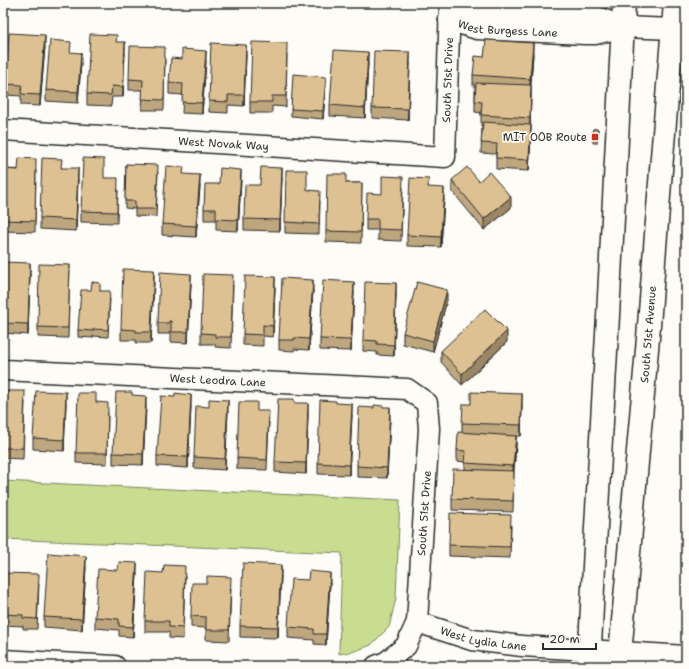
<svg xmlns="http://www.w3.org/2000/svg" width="689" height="669" font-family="'Shantell Sans',sans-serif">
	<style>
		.green { fill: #c9dd91; stroke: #7a845e }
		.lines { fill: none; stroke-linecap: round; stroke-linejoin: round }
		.minor-casing { stroke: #2b2b2b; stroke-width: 23 }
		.primary-casing { stroke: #2b2b2b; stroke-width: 25 }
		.minor { stroke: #fdfcf7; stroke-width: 20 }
		.primary { stroke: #fdfcf7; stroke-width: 22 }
		.wall { fill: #bea67e; stroke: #2b2b2b }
		.shaded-wall { fill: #9b8766; stroke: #2b2b2b }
		.building { fill: #ddc192; stroke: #2b2b2b }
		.poi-dot { fill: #c8321e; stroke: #fdfcf7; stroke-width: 1.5 }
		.labels { text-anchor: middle; stroke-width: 3.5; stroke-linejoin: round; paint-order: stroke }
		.street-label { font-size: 11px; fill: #2b2b2b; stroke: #fdfcf7 }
		.poi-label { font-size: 11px; fill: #2b2b2b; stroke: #fdfcf7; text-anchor: end }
	</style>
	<rect width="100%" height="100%" fill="#fdfcf7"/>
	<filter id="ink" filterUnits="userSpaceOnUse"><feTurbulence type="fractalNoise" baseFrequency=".025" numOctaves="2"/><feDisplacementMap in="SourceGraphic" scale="8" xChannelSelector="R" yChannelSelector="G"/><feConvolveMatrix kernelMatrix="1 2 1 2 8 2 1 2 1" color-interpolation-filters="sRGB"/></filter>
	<g filter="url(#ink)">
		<path class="green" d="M3,481L400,500L396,598L389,627L371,645L355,651L339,654L342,553L3,539Z"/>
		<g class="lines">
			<defs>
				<g id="minor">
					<path id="s1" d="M449,20L477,29L585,34H595L623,27L673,29"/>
					<path d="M449,20L480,11L595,16L623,27"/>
					<path id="s2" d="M3,130L445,157L450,3"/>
					<path id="s3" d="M3,370L407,389L427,403L429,429L417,622L406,646L386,662L376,666"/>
					<path id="s4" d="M417,622L472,640L522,646L686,656"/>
					<path d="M3,660L115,666"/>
				</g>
				<g id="primary">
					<path d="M589,666L596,527L608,316L624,3"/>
					<path id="s5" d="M619,666L648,338L662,157L675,3"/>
				</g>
			</defs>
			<use href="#minor" class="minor-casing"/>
			<use href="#primary" class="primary-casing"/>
			<use href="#minor" class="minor"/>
			<use href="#primary" class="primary"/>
		</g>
		<path class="wall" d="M117,42L125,53L123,97H112L111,106L87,105V94Z
			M45,46L40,106L21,105V96L6,95V84Z
			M71,52L81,63L78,103L46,101V90Z
			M287,54L286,107L272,106V113H250V102Z
			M533,54L531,85V96L530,125L531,136L529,171L496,169V154L481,153L482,126H481V113L475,112V86H473V75L484,57Z
			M246,55L244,106L228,105V113L209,112V101Z
			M165,57L164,110H142L143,90H129V79Z
			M206,61L202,114L182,113L183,95L169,94V83Z
			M368,63L365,118L330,116V105Z
			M410,63L408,120L372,118V108Z
			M326,84L323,119L291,116V109Z
			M593,129H598L597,143H593Z
			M126,164L158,172L156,217L135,216V209L125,208Z
			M62,168L78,179L76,231L40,229V218Z
			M3,169L36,170L35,232L3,231Z
			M184,174L200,186L196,237L162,235V224Z
			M282,178L280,231L244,230V219L260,185Z
			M241,180L238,231L216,230V220H204V209L219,184Z
			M452,180L479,181L511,208L484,230L452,191Z
			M346,183H362L361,243L326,242V231Z
			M403,187L401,241L378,240V230H366V219L382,194Z
			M429,187L444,199L441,247L407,246V235Z
			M118,189L117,223L81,222V211Z
			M307,190L320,201L319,234L285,233V222Z
			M3,262L30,274L28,335L3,333Z
			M70,265L68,338L38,337V327Z
			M154,281L151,343H136V340H121V329Z
			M191,284L188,343L171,342V332H169V334H158V323Z
			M233,285L231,348L215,347V344H201V333Z
			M275,288L273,337L263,336V346L243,345V334Z
			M313,290L309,350L294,349V351L279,350V340Z
			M100,291L110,299L108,337L93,336V338L78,337V330Z
			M354,292L351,351L320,350V339Z
			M396,294L394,356L377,355V352L363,351V340Z
			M447,300L433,352L403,344V333Z
			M507,342L462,385L441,362V351Z
			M132,395L146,406L143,465L113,464V453Z
			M3,399L25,402L23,459L3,458Z
			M96,402L108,413L107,464L76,463V453Z
			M66,403L64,451L33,449V438Z
			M522,405L521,436H516V446L514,471L513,512L452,510V499L465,469V462L457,461V450L462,432V423Z
			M191,406L188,468L157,466V456Z
			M383,407L390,418L387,478L357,477V466L374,408Z
			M228,411L225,470L194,468V457Z
			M257,411L269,422L267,470L237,469V458Z
			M308,414L306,474L275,472V462Z
			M352,415L349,475L318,474V463Z
			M511,526L510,558L449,556V545Z
			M86,567L82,630L44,627V617Z
			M3,573L39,584L37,629H23V626L3,625Z
			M137,574L133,637L119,636V630L95,628V617Z
			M185,576L183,639L169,638V632H145V621Z
			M281,576L278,638L240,637V626Z
			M207,583L231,588L229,641L206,640V628L191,627V616Z
			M330,583L326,645L314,644V640L288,638V627Z"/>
		<path class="shaded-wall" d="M45,35V46L40,106V95Z
			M125,42V53L123,97V87Z
			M533,43V54L530,90V79Z
			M246,45V55L244,106V95Z
			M206,51V61L202,114V103Z
			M368,52V63L365,118V108Z
			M410,52V63L408,120V109Z
			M81,53V63L78,103V92Z
			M326,77V84L323,119V111Z
			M531,85V96L530,128V118Z
			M531,125V136L529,171V160Z
			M78,168V179L76,231V220Z
			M282,168V178L280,231V220Z
			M241,170V180L238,231V220Z
			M200,175V186L196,237V226Z
			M444,188V199L441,247V237Z
			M511,197V208L484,230V219Z
			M30,263V274L28,335V324Z
			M154,270V281L151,343V332Z
			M191,274V284L188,343V332Z
			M275,277V288L273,337V326Z
			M313,280V290L309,350V339Z
			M354,282V292L351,351V340Z
			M396,283V294L394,356V345Z
			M447,290V300L433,352V341Z
			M507,331V342L462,385V374Z
			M66,392V403L64,451V440Z
			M522,394V405L521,436V425Z
			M191,395V406L188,468V457Z
			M146,396V406L143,465V454Z
			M228,400V411L225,470V459Z
			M308,403V414L306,474V463Z
			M352,404V415L349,475V465Z
			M390,407V418L387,478V468Z
			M516,436V446L513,477V466Z
			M86,556V567L82,630V619Z
			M137,563V574L133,637V627Z
			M281,565V576L278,638V627Z
			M330,573V583L326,645V634Z"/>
		<path class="building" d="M9,33L45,35L40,95L21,94L22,85L6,84Z
			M90,34L117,35L116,42H125L123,87L112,86L111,95L87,94Z
			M50,40L71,42L70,52L81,53L78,92L46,90Z
			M486,40L533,43L530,79L473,75L475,56L484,57Z
			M252,42L287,43L286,96H272V102H250Z
			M211,43L246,45L244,95H228V102L209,101Z
			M130,46L165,47L164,100L142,99L143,80L129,79Z
			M182,49L206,51L202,103L182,102L183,84L169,83L171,58L182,59Z
			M334,50L368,52L365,108L330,105Z
			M374,51L410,52L408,109L372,108Z
			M293,74L326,77L323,111L291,109Z
			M476,83L531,85L530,118L481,115L482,102L475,101Z
			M483,122L531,125L529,160L496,158L497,144L481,143Z
			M593,129H598L597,139H593Z
			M19,158L36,159L35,221L3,220V169L18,170Z
			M42,158L62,159L61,168H78L76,220L40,218Z
			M83,158L104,159V178H118L117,212L81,211Z
			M126,164L158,165L156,209H135V201H125Z
			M166,166L184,167L183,174L200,175L196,226L162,224Z
			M261,167L282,168L280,220L244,219L245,185H260Z
			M467,167L479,181L489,172L511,197L484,219L452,180Z
			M220,168L241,170L238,220L216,219V209H204L205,184H219Z
			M286,170H307V190L320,191L319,224L285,222Z
			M327,174H346V183H362L361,232L326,231Z
			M382,176L403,177L401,230L378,229V219H366L367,193L382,194Z
			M410,178L429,179L428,187L444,188L441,237L407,235Z
			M3,262L30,263L28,324L3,323Z
			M39,264L70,265L68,328L38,327Z
			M123,269L154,270L151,332H136V330L121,329Z
			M160,272L191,274L188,332H171V321H169V323H158Z
			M203,274L233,275L231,337H215V334L201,333Z
			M245,276L275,277L273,326L263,325V335L243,334Z
			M282,278L313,280L309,339L294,338V340H279Z
			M323,280L354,282L351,340L320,339Z
			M92,282L100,283V291H110L108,330L93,329V331L78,330L81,290H91Z
			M365,282L396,283L394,345L377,344V341L363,340Z
			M417,282L447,290L433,341L403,333Z
			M485,309L507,331L462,374L441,351Z
			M7,391H25L23,448H3V399H7Z
			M36,391L66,392L64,440L33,438Z
			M116,392H132V395L146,396L143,454L113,453Z
			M471,392L522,394L521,425L462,423L463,404H471Z
			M78,393H96V402L108,403L107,453H76Z
			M175,393L191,395L188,457L157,456L161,396L175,397Z
			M209,399L228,400L225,459L194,457L196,406L209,407Z
			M278,399H294V403H308L306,463L275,462Z
			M320,400L336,401V403L352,404L349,465L318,463Z
			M239,402H257V411H269L267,460L237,458Z
			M374,405L383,406V407H390L387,468L357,466L359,407L374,408Z
			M458,432L516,436L513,466L465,463L466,451L457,450Z
			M453,469L514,471L513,501L452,499Z
			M450,513L511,515L510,547L449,545Z
			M48,553L86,556L82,619L44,617Z
			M119,562L137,563L133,627L119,626V619L95,617L98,569L118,570Z
			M243,563L281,565L278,627L240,626Z
			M164,565L185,566L183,628L169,627V621H145L147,572L163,573Z
			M309,571L330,573L326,634H314V629L288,627L291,579L308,580Z
			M3,573L39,574L37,619L23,618V615L3,614Z
			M207,576L231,577L229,630H206V617L191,616L192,583H207Z"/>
	</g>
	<rect class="poi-dot" x="591" y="133" width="8" height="8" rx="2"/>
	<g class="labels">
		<g class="street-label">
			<text dy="4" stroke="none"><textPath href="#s1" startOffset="60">West Burgess Lane</textPath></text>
			<text dy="4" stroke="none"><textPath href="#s2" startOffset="520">South 51st Drive</textPath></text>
			<text dy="4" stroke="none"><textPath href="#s2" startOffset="221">West Novak Way</textPath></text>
			<text dy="4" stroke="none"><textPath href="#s5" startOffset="333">South 51st Avenue</textPath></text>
			<text dy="4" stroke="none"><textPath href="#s3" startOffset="215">West Leodra Lane</textPath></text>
			<text transform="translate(424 513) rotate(-86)" y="4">South 51st Drive</text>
			<text dy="4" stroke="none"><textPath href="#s4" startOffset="69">West Lydia Lane</textPath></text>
		</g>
		<g class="poi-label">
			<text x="587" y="141">MIT OOB Route</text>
		</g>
	</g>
	<rect width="689" height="669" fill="none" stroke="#fdfcf7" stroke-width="16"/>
	<rect x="8" y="8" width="673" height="653" fill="none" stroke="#2b2b2b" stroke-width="1.5" filter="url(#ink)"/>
	<path d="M543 643v6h53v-6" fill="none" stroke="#2b2b2b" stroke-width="2"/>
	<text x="549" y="643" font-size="12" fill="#2b2b2b" stroke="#fdfcf7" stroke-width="3" paint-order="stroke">20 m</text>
</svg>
